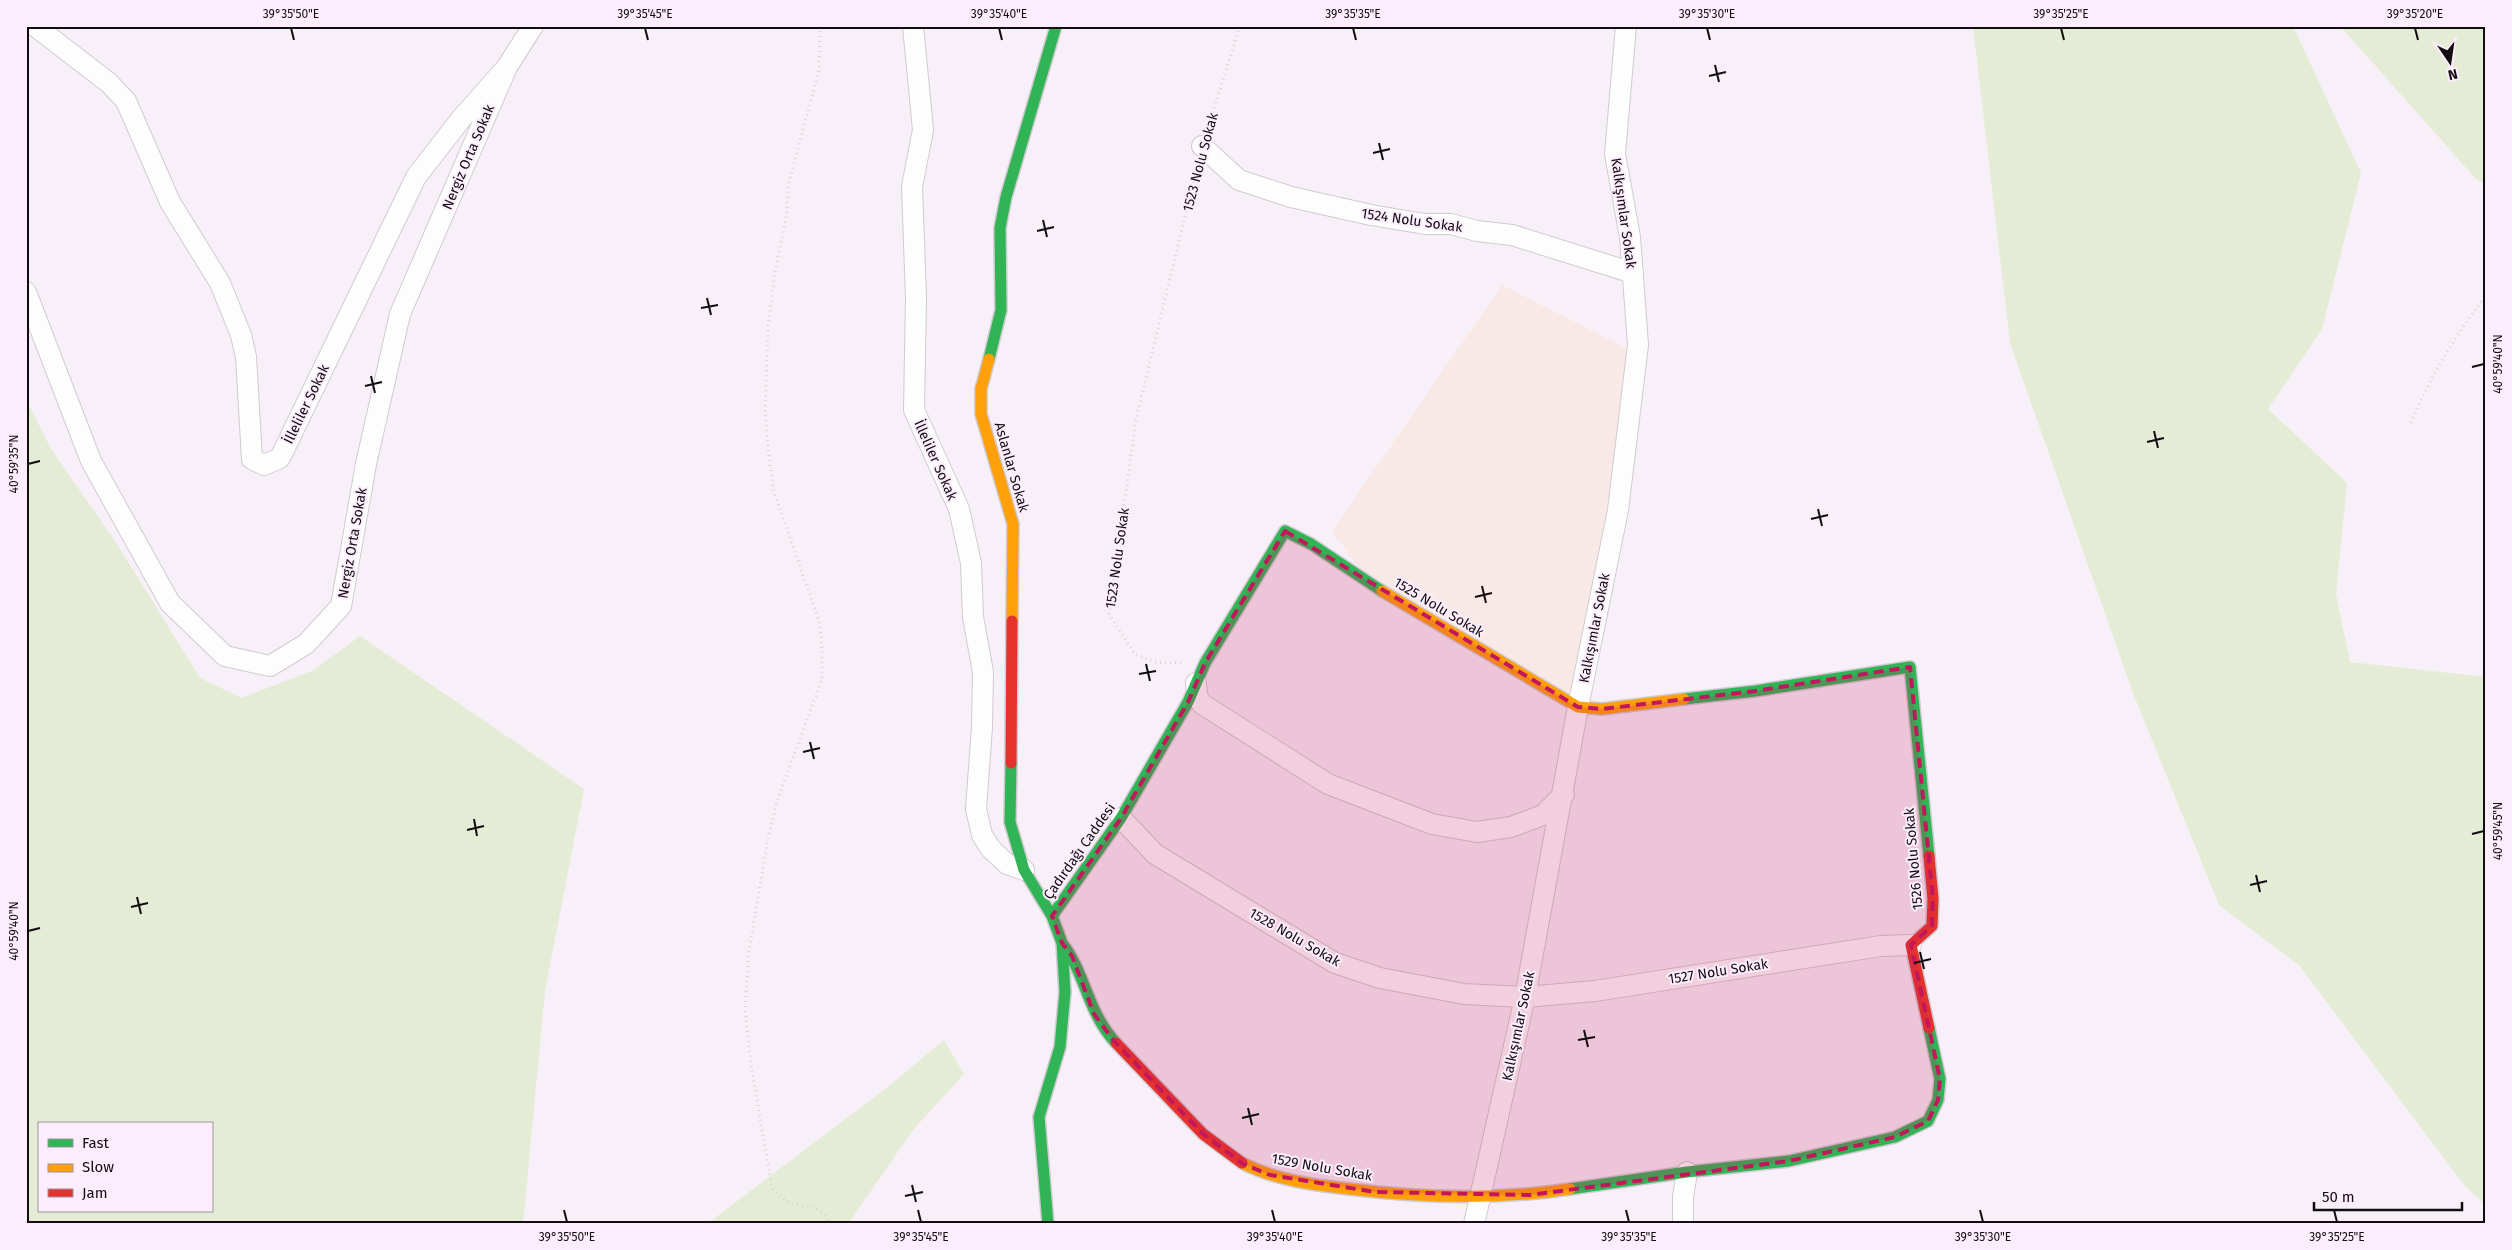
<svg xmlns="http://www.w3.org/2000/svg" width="2512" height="1250" font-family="'Fira Sans',sans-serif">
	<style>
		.education { fill: #f9e9e6 }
		.green { fill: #e5ecd5; fill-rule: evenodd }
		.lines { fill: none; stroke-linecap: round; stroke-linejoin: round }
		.street-casing { stroke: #d0cbd0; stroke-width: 22 }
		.fast-casing { stroke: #d0cbd0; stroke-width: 14 }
		.slow-casing { stroke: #d0cbd0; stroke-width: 14 }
		.jam-casing { stroke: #d0cbd0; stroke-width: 14 }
		.path { stroke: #d7d4d7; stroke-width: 3; stroke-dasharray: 1 4; stroke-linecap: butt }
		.street { stroke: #fefdfe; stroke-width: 20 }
		.fast { stroke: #30b455; stroke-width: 11 }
		.slow { stroke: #ff9f0a; stroke-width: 11 }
		.jam { stroke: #e5322d; stroke-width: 11 }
		.marked { fill: #c2185b; fill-opacity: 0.2; stroke: #c2185b; stroke-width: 4; stroke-dasharray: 10 6; stroke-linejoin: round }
		.ticks { fill: none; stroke: #110d11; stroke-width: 2 }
		.labels { text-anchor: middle; stroke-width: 4; stroke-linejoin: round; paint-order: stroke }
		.street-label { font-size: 14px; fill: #110d11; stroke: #fbedfb }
		.neatline { fill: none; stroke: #110d11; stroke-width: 2 }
		.ticks-label { font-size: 12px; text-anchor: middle; fill: #110d11 }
	</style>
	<rect width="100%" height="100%" fill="#f8f0f8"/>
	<path class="education" d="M1502,285L1630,350L1628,437L1571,695L1365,577L1332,531Z"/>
	<path class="green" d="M1973,26H2293L2361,173L2322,329L2268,409L2347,483L2336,594L2350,662L2486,677V1205L2465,1186L2299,965L2219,905L2133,693L2010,343Z
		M2340,26H2486V184L2476,179Z
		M26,399L51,449L117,544L200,678L242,698L314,670L360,636L584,789L545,991L523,1224H26ZM39,1124H211V1211H39Z
		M944,1040L964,1074L913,1130L848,1224H707L884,1090Z"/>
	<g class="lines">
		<defs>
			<path id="street" d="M35,26L109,83L126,101L170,202L220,283L241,335L246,357L252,459L264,465L280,458L416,177L461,119L507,67L533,26
				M913,26L923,130L912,187L916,298L914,410L959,509L971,563L973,617L983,672L982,727L976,809L982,835L991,849L1007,864L1024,870
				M1202,146L1239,180L1291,197L1371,215L1425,224H1451L1477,231L1512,235L1633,273
				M26,292L91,461L170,603L225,656L270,666L306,644L341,606L366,464L400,314L507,67
				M1196,683L1197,696L1202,704L1328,784L1432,824L1477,832L1511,827L1543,815L1564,794
				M1121,818L1155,854L1335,963L1380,978L1464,994L1525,997L1595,991L1881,946L1911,945
				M1474,1224L1525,997L1578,707L1618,510L1638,345L1630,237L1615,154L1626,26
				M1683,1224V1197L1687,1172"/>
			<path id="fast" d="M989,359L1001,310L1000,228L1006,197L1056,26
				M1684,699L1755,691L1910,667L1929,856
				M1011,763L1010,822L1024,870L1052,916L1062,943L1065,992L1060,1047L1039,1117L1048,1224
				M1052,916L1121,818L1188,702L1205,663L1285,531L1311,544L1382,591
				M1062,943C1086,974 1087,1012 1116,1043
				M1570,1189L1687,1172L1789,1161L1895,1137L1928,1121L1938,1100L1940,1079L1929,1028"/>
			<path id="slow" d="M989,359L981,389V414L1013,524L1012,621
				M1382,591L1578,707L1602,709L1684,699
				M1242,1163C1275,1180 1313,1185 1349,1189C1423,1198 1497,1200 1570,1189"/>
			<path id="jam" d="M1011,763L1012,621
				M1929,856L1933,899L1932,926L1911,945L1929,1028
				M1116,1043L1203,1134L1242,1163"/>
		</defs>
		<use href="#street" class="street-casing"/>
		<use href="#fast" class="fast-casing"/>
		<use href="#slow" class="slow-casing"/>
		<use href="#jam" class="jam-casing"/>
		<path class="path" d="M820,26L819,70L788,186L787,213L775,271L768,327L765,412L770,465L774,492L820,624L822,652V679L777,801L768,839L749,951L745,1009L751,1065L772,1188C790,1208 793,1201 815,1208C821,1211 828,1219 833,1224
			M1208,127L1240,26
			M2411,423C2430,376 2456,335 2486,295
			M1181,663L1155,662L1135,654L1109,614L1136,419L1197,167"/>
		<use href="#street" class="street"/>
		<use href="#fast" class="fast"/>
		<use href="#slow" class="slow"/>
		<use href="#jam" class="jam"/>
	</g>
	<path class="marked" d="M1285,531L1578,707L1602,709L1755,691L1910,667L1933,899L1932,926L1911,945L1940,1079L1938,1100L1928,1121L1895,1137L1789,1161L1530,1195L1375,1192L1270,1175L1243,1164L1203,1134L1113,1040L1094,1014L1072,956L1062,943L1052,916L1121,818L1188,702L1205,663Z"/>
	<path class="ticks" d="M291,28L294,40M645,28L648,40M999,28L1002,40M1353,28L1356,40M1707,28L1710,40M2061,28L2064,40M2415,28L2418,40M1715,65L1719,82M1709,76L1726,72M1379,143L1383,160M1373,153L1390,149M1043,220L1047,237M1037,231L1054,227M707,298L711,315M701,308L718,305M2472,367L2484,364M371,376L375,393M365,386L382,382M2154,431L2158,448M2147,442L2164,438M28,464L40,461M1818,509L1822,526M1811,519L1828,515M1482,586L1486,603M1475,597L1492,593M1146,664L1150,681M1139,674L1156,671M810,742L814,759M803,752L820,748M474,819L477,836M467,830L484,826M2472,834L2484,831M2256,875L2260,892M2250,885L2267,881M137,897L141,914M131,907L148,903M28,931L40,928M1920,952L1924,969M1914,963L1931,959M1584,1030L1588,1047M1578,1040L1595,1037M1248,1108L1252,1125M1242,1118L1259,1114M912,1185L916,1202M905,1196L923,1192M564,1210L567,1222M918,1210L921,1222M1272,1210L1275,1222M1626,1210L1629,1222M1980,1210L1983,1222M2334,1210L2337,1222"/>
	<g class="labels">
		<g class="street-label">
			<text transform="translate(468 157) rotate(-67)" y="5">Nergiz Orta Sokak</text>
			<text transform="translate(1200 162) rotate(-75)" y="5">1523 Nolu Sokak</text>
			<text transform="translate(1624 213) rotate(82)" y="5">Kalkışımlar Sokak</text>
			<text transform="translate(1412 220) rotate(8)" y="5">1524 Nolu Sokak</text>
			<text transform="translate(306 404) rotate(-64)" y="5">İlleliler Sokak</text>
			<text transform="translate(936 460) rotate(66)" y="5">İlleliler Sokak</text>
			<text transform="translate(1012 467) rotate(74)" y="5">Aslanlar Sokak</text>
			<text transform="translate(352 543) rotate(-80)" y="5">Nergiz Orta Sokak</text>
			<text transform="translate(1117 558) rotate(-82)" y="5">1523 Nolu Sokak</text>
			<text transform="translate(1439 607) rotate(31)" y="5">1525 Nolu Sokak</text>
			<text transform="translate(1594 628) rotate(-79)" y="5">Kalkışımlar Sokak</text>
			<text transform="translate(1079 851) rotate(-55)" y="5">Çadırdağı Caddesi</text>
			<text transform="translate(1913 859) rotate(-95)" y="5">1526 Nolu Sokak</text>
			<text transform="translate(1295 937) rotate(30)" y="5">1528 Nolu Sokak</text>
			<text transform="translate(1718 971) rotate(-9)" y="5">1527 Nolu Sokak</text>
			<text transform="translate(1518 1026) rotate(-78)" y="5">Kalkışımlar Sokak</text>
			<text transform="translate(1322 1167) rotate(10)" y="5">1529 Nolu Sokak</text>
		</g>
	</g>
	<rect width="2512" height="1250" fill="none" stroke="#fbedfb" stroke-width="55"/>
	<rect x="38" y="1122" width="175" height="90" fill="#fbedfb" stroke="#9d939d"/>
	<rect x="48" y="1139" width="25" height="8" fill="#30b455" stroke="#9d939d"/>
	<text x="82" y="1148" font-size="15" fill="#110d11">Fast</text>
	<rect x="48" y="1164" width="25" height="8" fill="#ff9f0a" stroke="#9d939d"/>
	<text x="82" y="1172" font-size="15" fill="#110d11">Slow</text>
	<rect x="48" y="1189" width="25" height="8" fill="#e5322d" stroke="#9d939d"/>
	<text x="82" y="1198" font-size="15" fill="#110d11">Jam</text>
	<g transform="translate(2450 62) rotate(167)" stroke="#fbedfb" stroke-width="4" paint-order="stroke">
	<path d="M0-4L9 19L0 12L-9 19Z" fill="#110d11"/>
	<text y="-8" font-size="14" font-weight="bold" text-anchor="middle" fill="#110d11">N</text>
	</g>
	<path d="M2314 1202v8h148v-8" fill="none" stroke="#110d11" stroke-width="2.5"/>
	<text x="2322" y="1202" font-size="15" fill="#110d11" stroke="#fbedfb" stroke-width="4" paint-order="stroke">50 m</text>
	<rect x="28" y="28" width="2456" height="1194" class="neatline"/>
	<g class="ticks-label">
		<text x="291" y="18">39°35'50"E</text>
		<text x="645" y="18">39°35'45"E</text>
		<text x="999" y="18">39°35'40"E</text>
		<text x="1353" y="18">39°35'35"E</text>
		<text x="1707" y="18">39°35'30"E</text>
		<text x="2061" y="18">39°35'25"E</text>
		<text x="2415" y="18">39°35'20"E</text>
		<text transform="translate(2498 364) rotate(-90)" y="4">40°59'40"N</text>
		<text transform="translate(14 464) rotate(-90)" y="4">40°59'35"N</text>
		<text transform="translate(2498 831) rotate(-90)" y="4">40°59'45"N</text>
		<text transform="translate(14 931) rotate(-90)" y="4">40°59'40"N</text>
		<text x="567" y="1241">39°35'50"E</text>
		<text x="921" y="1241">39°35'45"E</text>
		<text x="1275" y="1241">39°35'40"E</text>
		<text x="1629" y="1241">39°35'35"E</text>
		<text x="1983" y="1241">39°35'30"E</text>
		<text x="2337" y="1241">39°35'25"E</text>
	</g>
</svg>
